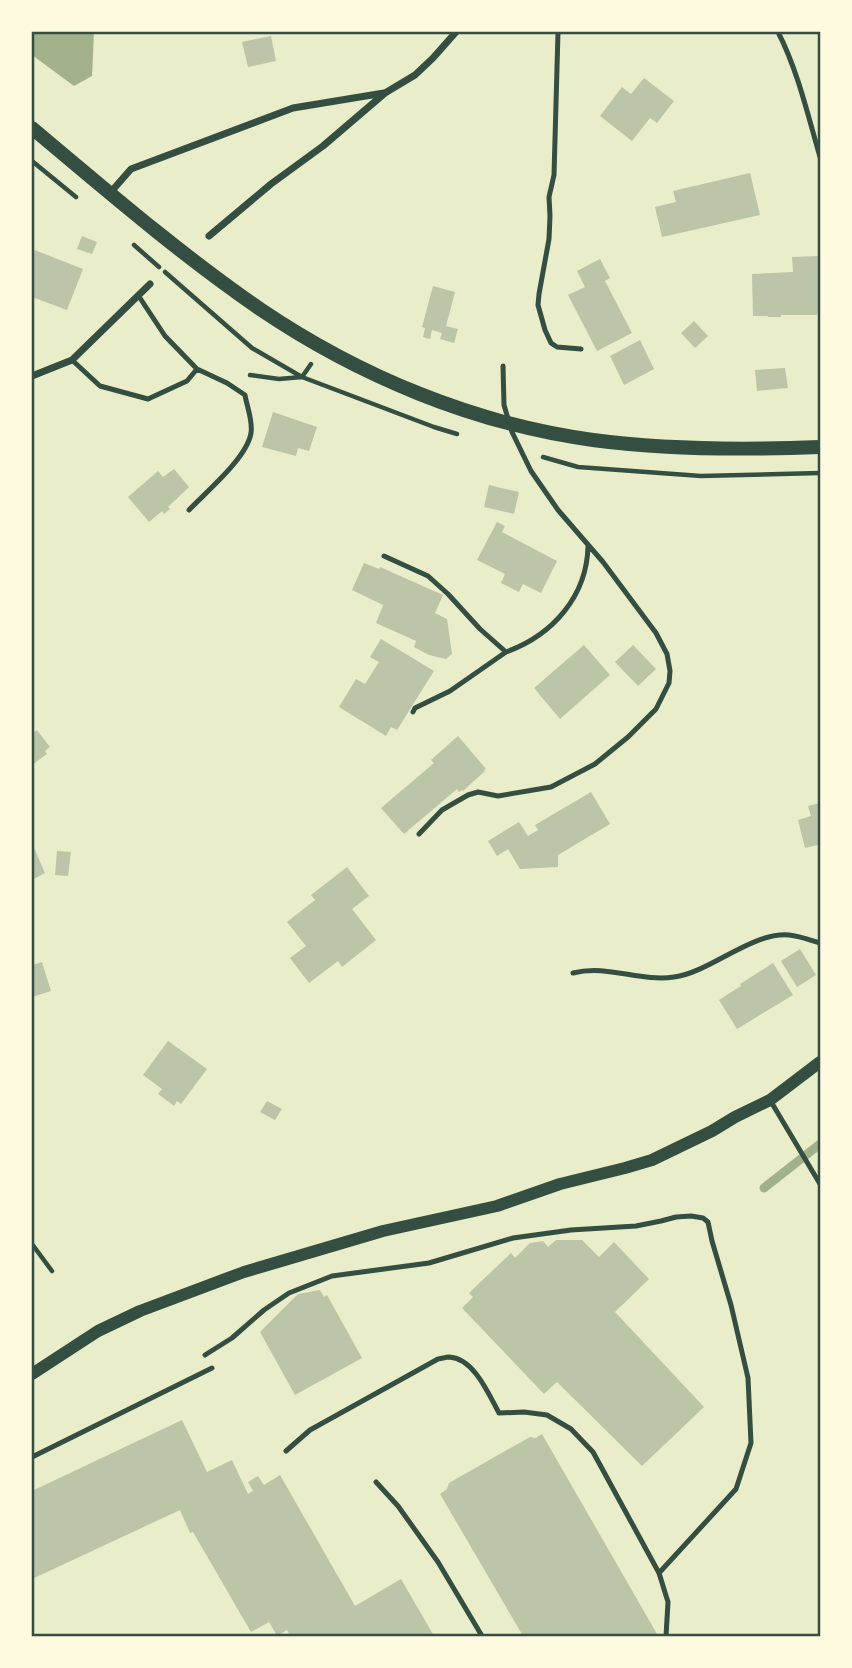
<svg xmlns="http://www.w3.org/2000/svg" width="852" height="1668" font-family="'Asap Condensed',sans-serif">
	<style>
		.water { fill: #a3b18a }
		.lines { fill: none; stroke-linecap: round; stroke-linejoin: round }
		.stream { stroke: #a3b18a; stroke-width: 9 }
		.building { fill: #bcc5a7 }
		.path { stroke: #344e41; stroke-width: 4.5 }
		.service { stroke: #344e41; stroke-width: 5 }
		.minor { stroke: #344e41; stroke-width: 7 }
		.tertiary { stroke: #344e41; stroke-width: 12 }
		.secondary { stroke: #344e41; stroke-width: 14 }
		.neatline { fill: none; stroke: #344e41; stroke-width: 2.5 }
	</style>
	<rect width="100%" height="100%" fill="#e9edc9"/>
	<path class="water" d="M32,32H94L92,76L74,86L32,55Z"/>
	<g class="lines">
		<path class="stream" d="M764,1188L820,1144"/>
	</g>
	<path class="building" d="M271,36L276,61L248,67L242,42Z
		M644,78L674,101L657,123L650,118L632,141L600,116L622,87L631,94Z
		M750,173L760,215L662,237L655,207L676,202L673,191Z
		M82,236L97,242L92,254L77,249Z
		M32,249L83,269L67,310L32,297Z
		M820,256V313H817V315H781V317H768V316H753L752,274L793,272L792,257Z
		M600,259L610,278L605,281L632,333L597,351L568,295L585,287L577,271Z
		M433,286L455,292L446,326L458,329L454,343L440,339L442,333L432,330L430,339L423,337L425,328L422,327Z
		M694,321L708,336L695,348L681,333Z
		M640,340L654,369L624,385L610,356Z
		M785,368L788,388L757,391L755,370Z
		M273,412L317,427L309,451L298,448L296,456L262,447Z
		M174,469L189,487L168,507L170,509L164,514L162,511L149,522L128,497L158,471L163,477Z
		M489,485L519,492L514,514L484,507Z
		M497,522L505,526L502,532L557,561L541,593L523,584L519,592L501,583L505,574L477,560Z
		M364,563L379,569L380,567L443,595L435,613L447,619L452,654L446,659L429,655L414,647L416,641L376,623L383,605L352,590Z
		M381,639L434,671L397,730L391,727L386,736L339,707L356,679L365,684L379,662L370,657Z
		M584,645L610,675L560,719L534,688Z
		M633,645L656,669L638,686L615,662Z
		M37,730L50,747L45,751L47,754L32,765V734Z
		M458,736L486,769L484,770L485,771L463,791L462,790L459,792L457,789L404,834L381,808L434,763L431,760Z
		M591,792L610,824L558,855V867L520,869L508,849L497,856L488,841L519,822L528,836L538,830L535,825Z
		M820,803V852H819L818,845L805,848L798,820L811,816L808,806Z
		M32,843L45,873L32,880Z
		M57,851L71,852L68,876L55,875Z
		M347,867L369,896L352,909L376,940L342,967L338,961L309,983L290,958L306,946L287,922L315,900L311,895Z
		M800,949L816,975L797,987L781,961Z
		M42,962L51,991L32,997V965Z
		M773,963L793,995L737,1029L719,1000L741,986L740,984Z
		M168,1041L207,1069L181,1104L177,1101L174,1106L158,1094L162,1089L143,1075Z
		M267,1101L282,1109L275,1120L260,1112Z
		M556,1240H582L599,1257L614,1242L649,1279L615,1312L704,1407L642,1466L557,1382L544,1394L462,1308L473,1297L469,1293L511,1253L515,1258L530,1243L543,1241L548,1247Z
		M320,1290L324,1297L327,1295L362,1358L295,1395L260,1332L298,1294Z
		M182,1420L207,1472L232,1460L248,1494L253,1491L248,1482L258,1476L264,1485L280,1475L355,1606L401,1579L434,1636H290L287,1630L277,1636L269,1622L251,1632L193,1532L190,1533L180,1510L32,1579V1491Z
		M542,1434L657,1634L652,1636H523L440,1494L447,1489L449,1483L530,1437L536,1438Z"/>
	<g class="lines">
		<path class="path" d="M32,161L76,197
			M134,245L159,267
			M165,272L252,348L302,377L434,427L457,434
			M250,375L279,379L302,377L311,364
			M543,457L578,467L701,476L820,473
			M32,1244L52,1271"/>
		<path class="service" d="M558,32L554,175L549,197L550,216L549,239L539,294L538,305L545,330L551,343L557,347L581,349
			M778,32C798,71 808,116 820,157
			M138,295L165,336L197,369L227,383L245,395C247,407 253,421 251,433C247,458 206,492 189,510
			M72,360L100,386L148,399L187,381L197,369
			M384,556L428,576L448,594L480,629L506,652
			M413,712L415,708L450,691L506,652C553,635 587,596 588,546
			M419,834L442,810L468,795L478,792L498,796L551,787L595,764L628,737L656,709L669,683L670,671L667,654L656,633L603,562L558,510L531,471L512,432L504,405L503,366
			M573,973C607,964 640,982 674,977C711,972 751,932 789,935C800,936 810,940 820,943
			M770,1100L820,1184
			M205,1355L232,1338L264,1310L289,1293L332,1276L429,1263L513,1238L571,1230L636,1226L661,1221L676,1217L691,1216L703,1218L708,1222L712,1241L731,1305L748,1378L751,1443L736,1489L659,1573
			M286,1451L310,1430L438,1359C439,1359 447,1357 449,1357C474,1358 489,1395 499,1413L524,1412L547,1415L571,1429L593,1452L659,1573L668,1602L666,1636
			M32,1457L212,1368
			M376,1482L398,1506L438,1562L482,1636"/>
		<path class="minor" d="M110,193L131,169L293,108L384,93
			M209,236L271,184L323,146L385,93L415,75L433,58L456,32
			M32,376L72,360L150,284"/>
		<path class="tertiary" d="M32,1374L98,1331L140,1311L244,1272L383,1231L497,1206L560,1184L625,1168L652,1160L712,1131L735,1117L770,1100L820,1062"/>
		<path class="secondary" d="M32,128C106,190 180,254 260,309C359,376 474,424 593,440C668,450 745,450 820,447"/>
	</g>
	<rect width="852" height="1668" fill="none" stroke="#fefae0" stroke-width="66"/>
	<rect x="33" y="33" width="786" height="1602" class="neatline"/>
</svg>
